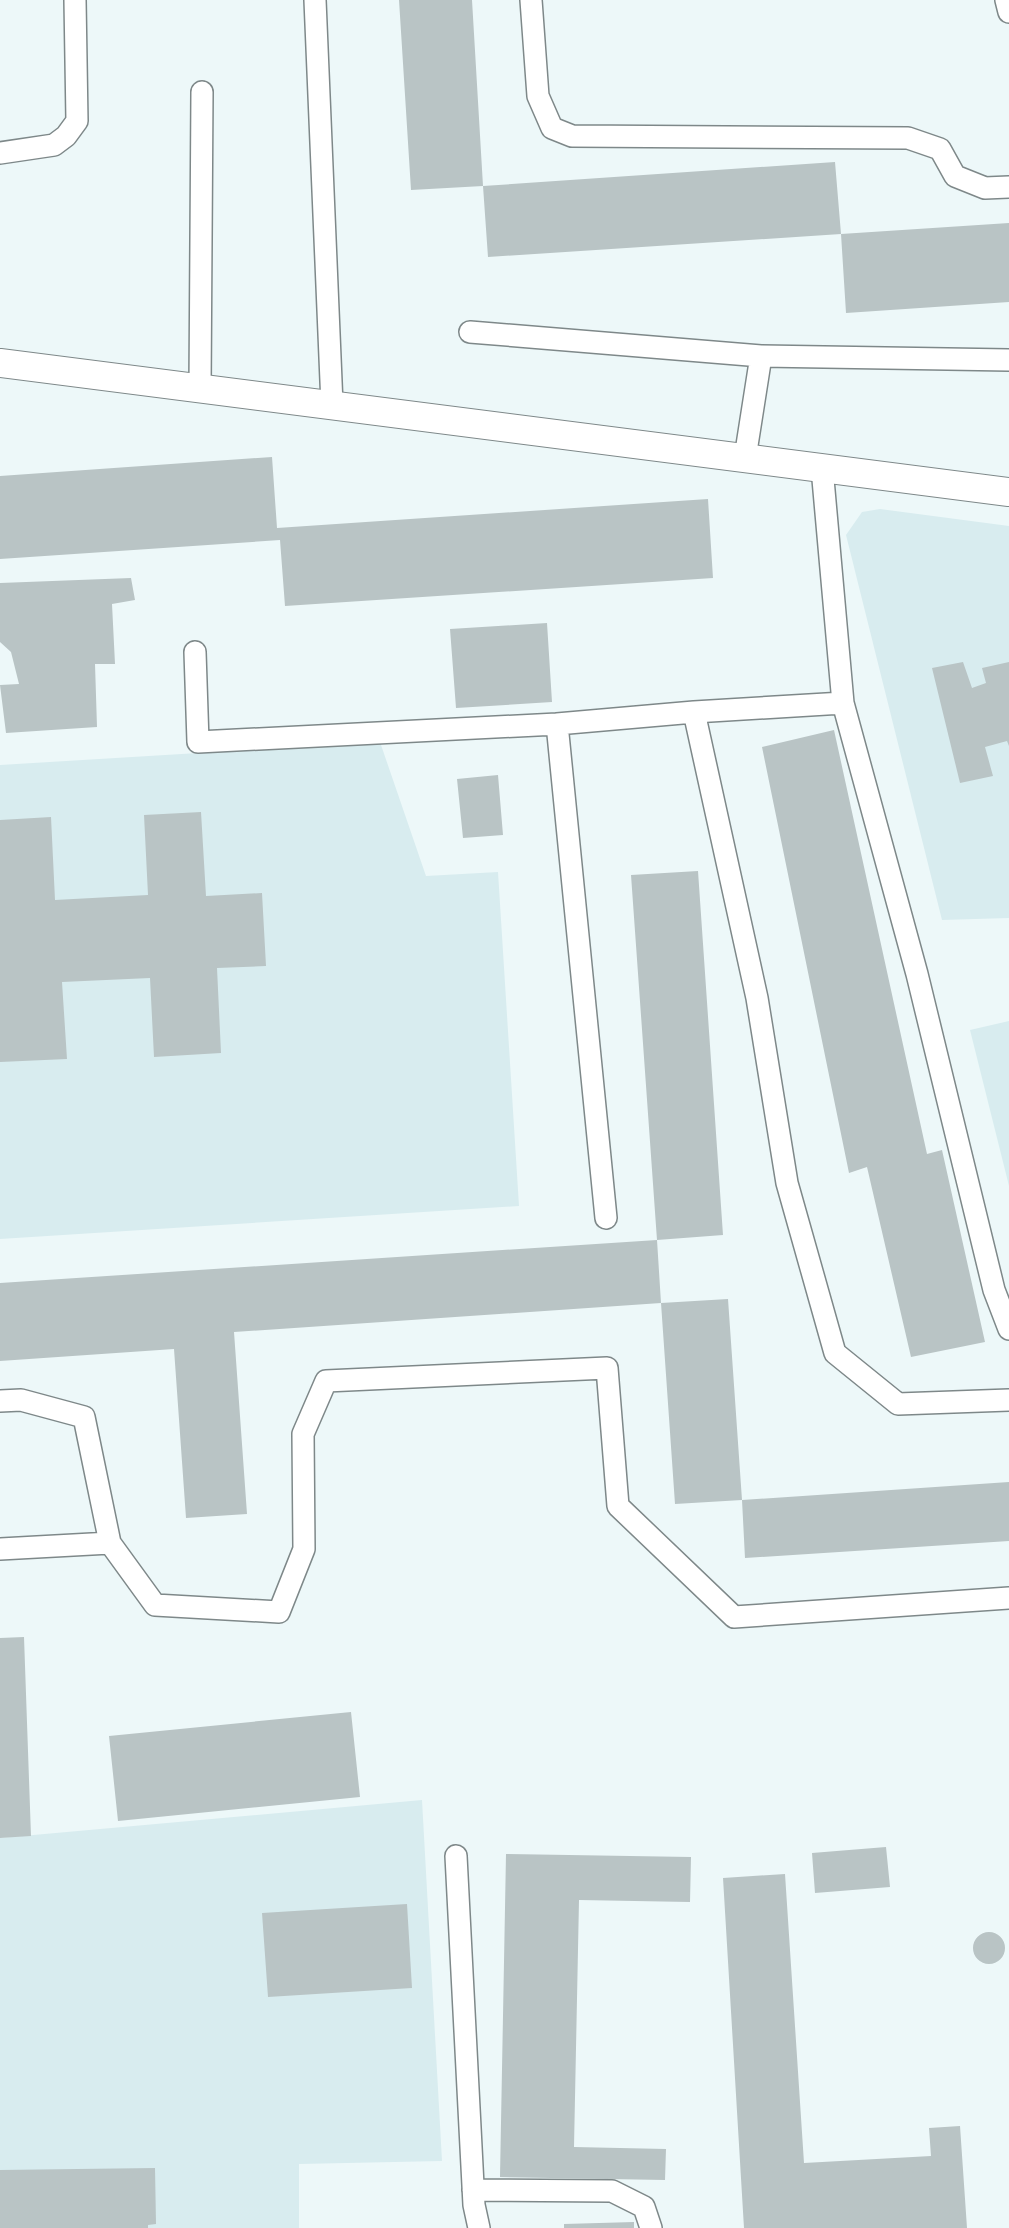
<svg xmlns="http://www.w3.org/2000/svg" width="1009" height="2228" font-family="'Crimson Pro',serif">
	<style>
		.built { fill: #d8ecef }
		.building { fill: #b9c4c5 }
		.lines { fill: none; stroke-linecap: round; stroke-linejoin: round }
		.service-casing { stroke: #7e8889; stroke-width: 24 }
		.tertiary-casing { stroke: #7e8889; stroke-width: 30 }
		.service { stroke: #fff; stroke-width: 21 }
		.tertiary { stroke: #fff; stroke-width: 28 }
	</style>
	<rect width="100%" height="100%" fill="#edf8f9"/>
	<path class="built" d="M880,509L1009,526V918L942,920L846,535L862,512Z
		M380,742L426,876L498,872L519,1206L0,1239V765Z
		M1009,1021V1186L970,1030Z
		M422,1800L442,2161L299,2164V2228H0V1838Z"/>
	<path class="building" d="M399,0H472L483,186L411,190Z
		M835,162L841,234L488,257L483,186Z
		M1009,223V302L846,313L841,234Z
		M272,457L277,528L708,499L713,578L285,606L280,540L0,559V476Z
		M131,578L135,600L112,604L115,664H95L97,727L6,733L0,685L19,684L11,652L0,642V583Z
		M547,623L552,702L456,708L450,629Z
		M963,662L972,688L986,683L982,668L1009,662V746L1007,741L985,747L993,776L960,783L932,668Z
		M834,730L927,1154L942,1150L985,1342L911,1357L867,1167L849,1173L762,747Z
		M498,775L503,835L463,838L457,779Z
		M201,812L206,896L262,893L266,966L217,968L221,1053L154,1057L150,978L62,982L67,1059L0,1062V820L51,817L55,900L148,895L144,815Z
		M698,871L723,1235L657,1240L631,875Z
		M657,1240L661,1303L234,1332L247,1514L186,1518L174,1349L0,1361V1283Z
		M728,1299L742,1500L1009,1482V1541L745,1558L742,1500L675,1504L661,1303Z
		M24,1637L31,1836L0,1838V1638Z
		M351,1712L360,1797L118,1821L109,1736Z
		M886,1847L890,1887L815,1893L812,1853Z
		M506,1854L691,1857L690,1902L579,1900L574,2147L666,2149L665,2180L500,2177Z
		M785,1874L804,2163L931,2156L929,2128L960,2126L967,2228H744L723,1878Z
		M407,1904L412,1988L268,1997L262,1913Z
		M973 1948a16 16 0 1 1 32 0a16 16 0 1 1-32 0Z
		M155,2168L156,2224L148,2225V2228H0V2170Z
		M634,2222V2228H564V2224Z"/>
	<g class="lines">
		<defs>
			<path id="service" d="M315,0L332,405
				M531,0L538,96L552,128L572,136L908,138L940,149L955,176L985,188L1009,187
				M1006,0L1009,12
				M0,153L54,145L66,136L77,121L75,0
				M470,332L761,356L1009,360
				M200,388L202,92
				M745,458L761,356
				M195,652L198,742L557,724L694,712L843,703L822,468
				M843,703L917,974L994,1290L1009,1329
				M694,712L757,998L787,1183L835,1353L898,1404L1009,1400
				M557,724L606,1218
				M0,1401L21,1400L84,1417L110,1543L155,1605L279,1612L304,1549L303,1434L326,1381L607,1368L618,1506L734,1617L1009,1598
				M0,1549L110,1543
				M456,1856L474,2205L479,2228
				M473,2190L612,2191L644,2207L651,2228"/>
			<path id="tertiary" d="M0,363L1009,492"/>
		</defs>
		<use href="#service" class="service-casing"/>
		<use href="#tertiary" class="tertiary-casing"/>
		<use href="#service" class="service"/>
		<use href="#tertiary" class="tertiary"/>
	</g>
</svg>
